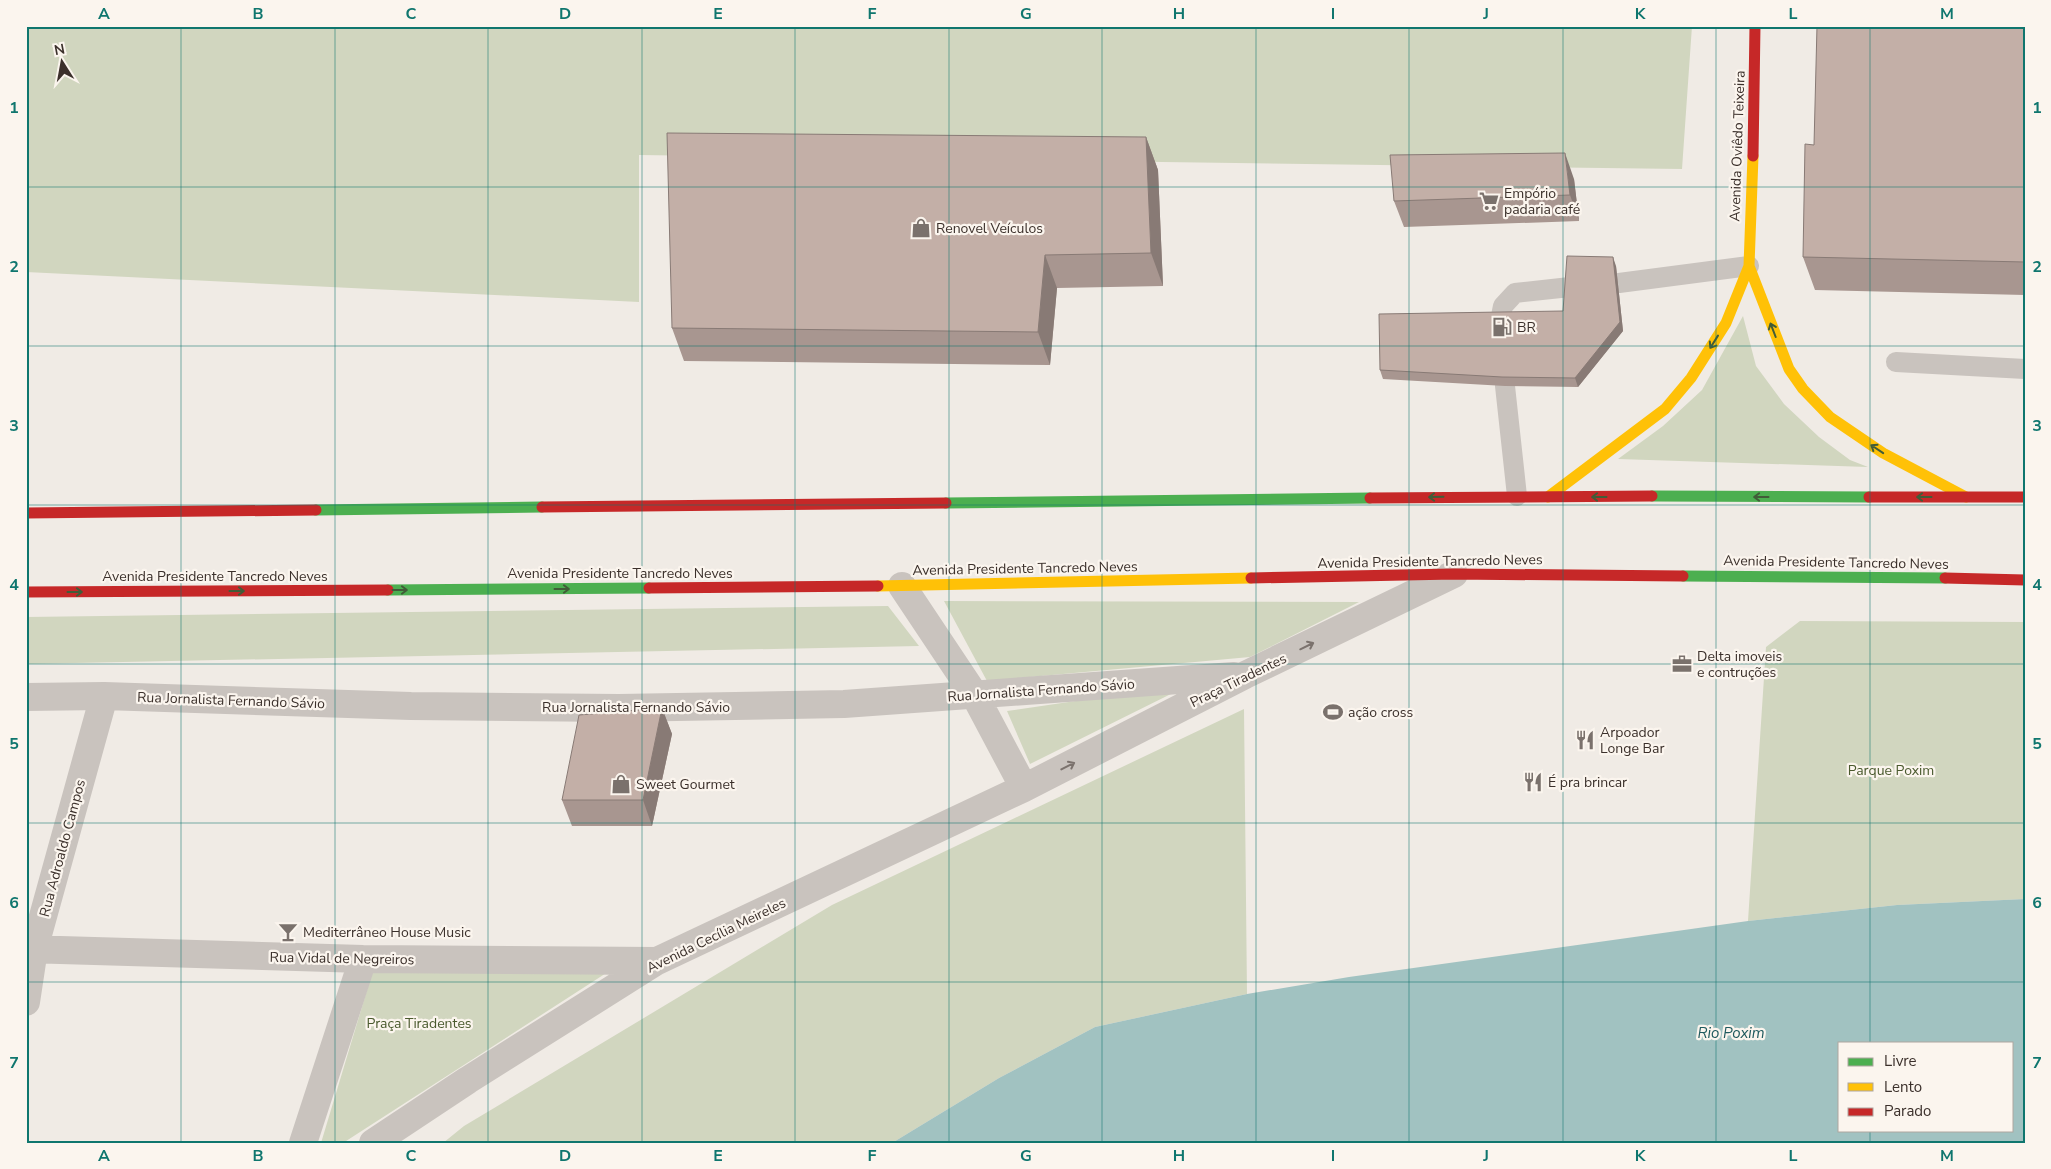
<svg xmlns="http://www.w3.org/2000/svg" width="2051" height="1169" font-family="'Nunito Sans',sans-serif">
	<style>
		.green { fill: #d1d6bf }
		.water { fill: #a1c2c1; fill-rule: evenodd }
		.lines { fill: none; stroke-linecap: round; stroke-linejoin: round }
		.lane { stroke: #c9c3be; stroke-width: 20 }
		.street { stroke: #c9c3be; stroke-width: 28 }
		.fast { stroke: #4caf50; stroke-width: 11 }
		.slow { stroke: #ffc107; stroke-width: 11 }
		.jam { stroke: #c62828; stroke-width: 11 }
		.wall { fill: #a89690 }
		.shaded-wall { fill: #887a75 }
		.building { fill: #c3afa7; stroke: #887a75 }
		.oneway { stroke: #415c38 }
		.oneway2 { stroke: #7b726d }
		.grid { fill: none; stroke: #0f766e; stroke-width: 1; stroke-opacity: 0.55 }
		.labels { text-anchor: middle; stroke-width: 4.5; stroke-linejoin: round; paint-order: stroke }
		.street-label { font-size: 14px; fill: #3b302b; stroke: #fbf5ee }
		.poi-label { font-size: 14px; fill: #3b302b; stroke: #fbf5ee; text-anchor: start }
		.park-label { font-size: 14px; fill: #4a5a2e; stroke: #fbf5ee }
		.water-label { font-size: 15px; font-style: italic; fill: #1f5a5e; stroke: #fbf5ee }
		.neatline { fill: none; stroke: #0f766e; stroke-width: 2 }
		.grid-label { font-size: 16px; text-anchor: middle; font-weight: bold; fill: #0f766e }
	</style>
	<rect width="100%" height="100%" fill="#f0ebe5"/>
	<path class="green" d="M26,26H1692L1682,169L639,155V302L26,272Z
		M1743,316L1756,366L1784,404L1819,437L1850,460L1868,467L1618,459L1663,426L1702,390Z
		M944,601L1359,602L1250,657L987,681Z
		M888,606L919,646L26,664V617Z
		M1800,621L2025,622V899L1897,905L1748,921L1766,647Z
		M1191,684L1030,764L1007,711Z
		M1244,709L1247,994L1095,1027L999,1078L892,1143H443L464,1126L832,905Z
		M645,948L343,1143H321L374,967Z"/>
	<path class="water" d="M2025,899V1143H892L999,1078L1095,1027L1247,994L1349,977L1748,921L1897,905ZM1840,1043H2012V1130H1840Z"/>
	<g class="lines">
		<path class="lane" d="M1619,283L1749,266
			M1500,321L1503,306L1515,293L1570,287
			M1896,362L2025,369
			M1505,386L1517,496"/>
		<path class="street" d="M902,586L974,694L1024,788
			M26,697L104,696L411,706L619,708L844,704L1234,676
			M26,949L363,959L657,961
			M26,1002L34,949L104,696
			M303,1143L363,959
			M373,1143L468,1080L657,961L1024,788L1245,675L1454,574"/>
		<path class="fast" d="M1652,496L1869,497
			M946,503L1370,498
			M316,510L542,507
			M1683,576L1945,578
			M388,590L649,588"/>
		<path class="slow" d="M1749,266L1789,369L1803,389L1830,417L1883,453L1966,497
			M1548,497L1665,409L1691,378L1726,323L1749,266L1753,156
			M878,586L1251,578"/>
		<path class="jam" d="M1753,156L1755,26
			M1869,497H2025
			M1370,498L1652,496
			M542,507L946,503
			M26,513L316,510
			M1251,578L1454,574L1683,576
			M1945,578L2025,580
			M649,588L878,586
			M26,592L388,590"/>
	</g>
	<path class="wall" d="M2025,26V295L1815,290L1803,257L1814,145Z
		M1146,137L1158,170L1163,286L1057,288L1050,365L684,361L672,328Z
		M1574,179L1579,221L1404,227L1394,201Z
		M1616,266L1623,331L1578,387L1505,386L1383,379L1380,370L1563,311Z
		M662,708L672,734L652,826H572L562,800Z"/>
	<path class="shaded-wall" d="M1146,137L1158,170L1163,286L1151,253Z
		M1565,153L1574,179L1579,221L1570,195Z
		M1045,255L1057,288L1050,365L1038,332Z
		M1613,257L1616,266L1623,331L1578,387L1575,378Z
		M662,708L672,734L652,826L643,800Z"/>
	<path class="building" d="M1817,26H2025V262L1803,257L1805,144L1814,145Z
		M667,133L1146,137L1151,253L1045,255L1038,332L672,328Z
		M1565,153L1570,195L1394,201L1390,155Z
		M1567,256L1613,257L1620,322L1575,378L1502,377L1380,370L1379,314L1563,311Z
		M662,708L643,800H562L579,715Z"/>
	<defs><path id="oneway-shaft" d="M-6 0H5M1.5-3L5.5 0L1.5 3" fill="none" stroke-width="1.6" stroke-linecap="round" stroke-linejoin="round" transform="scale(1.25)"/></defs>
	<g class="oneway">
		<use href="#oneway-shaft" transform="translate(1773 330) rotate(-111)"/>
		<use href="#oneway-shaft" transform="translate(1714 342) rotate(122)"/>
		<use href="#oneway-shaft" transform="translate(1877 449) rotate(-146)"/>
		<use href="#oneway-shaft" transform="translate(1436 497) rotate(179)"/>
		<use href="#oneway-shaft" transform="translate(1599 497) rotate(-180)"/>
		<use href="#oneway-shaft" transform="translate(1761 497) rotate(-180)"/>
		<use href="#oneway-shaft" transform="translate(1924 497) rotate(-180)"/>
		<use href="#oneway-shaft" transform="translate(562 589)"/>
		<use href="#oneway-shaft" transform="translate(400 590)"/>
		<use href="#oneway-shaft" transform="translate(237 591)"/>
		<use href="#oneway-shaft" transform="translate(75 592)"/>
	</g>
	<g class="oneway2">
		<use href="#oneway-shaft" transform="translate(1307 646) rotate(-26)"/>
		<use href="#oneway-shaft" transform="translate(1068 766) rotate(-27)"/>
	</g>
	<path class="grid" d="M181,26V1143M335,26V1143M488,26V1143M642,26V1143M795,26V1143M949,26V1143M1102,26V1143M1256,26V1143M1409,26V1143M1563,26V1143M1716,26V1143M1870,26V1043M26,187H2025M26,346H2025M26,505H2025M26,664H2025M26,823H2025M26,982H2025M1870,1130V1143"/>
	<defs>
		<symbol id="supermarket-bare" viewBox="-9 -9 18 18"><path d="M-6-5.5h2.5l.6 2H6L4.5 2H-2.5L-4.4-4H-6ZM-1.5 3.2a1.3 1.3 0 1 0 .1 0ZM3 3.2a1.3 1.3 0 1 0 .1 0Z" fill="#7a716c" stroke="#fbf5ee" stroke-width="2.5" paint-order="stroke"/></symbol>
		<symbol id="shop-bare" viewBox="-9 -9 18 18"><path d="M-5-2.5h2.3a2.7 3.5 0 0 1 5.4 0H5L5.5 6h-11ZM-1.5-2.5h3a1.5 2.3 0 0 0-3 0Z" fill="#7a716c" stroke="#fbf5ee" stroke-width="2.5" paint-order="stroke"/></symbol>
		<symbol id="fuel-bare" viewBox="-9 -9 18 18"><path d="M-5.5-6h7V0h2V4h1.3V-2.5L3-4.5l.8-.8L6-3V5H2.5V1h-1V6h-7ZM-4.2-4.7v3.2H.2V-4.7Z" fill="#7a716c" stroke="#fbf5ee" stroke-width="2.5" paint-order="stroke"/></symbol>
		<symbol id="office-bare" viewBox="-9 -9 18 18"><path d="M-6-3h4V-5.5h4V-3h4V5H-6ZM-1-4.5V-3h2v-1.5ZM-6 0V1H6V0Z" fill="#7a716c" stroke="#fbf5ee" stroke-width="2.5" paint-order="stroke"/></symbol>
		<symbol id="stadium-bare" viewBox="-9 -9 18 18"><path d="M0-5a6.5 5 0 1 0 0 10a6.5 5 0 1 0 0-10ZM-3.5-1.8h7v3.6h-7Z" fill="#7a716c" stroke="#fbf5ee" stroke-width="2.5" paint-order="stroke"/></symbol>
		<symbol id="restaurant-bare" viewBox="-9 -9 18 18"><path d="M-5-6h1v4h1v-4h1v4h1v-4h1v5L-1.5 .5V6h-2V.5L-5-1ZM5-6V6H3V1.5H1.5Q1.5-4 5-6Z" fill="#7a716c" stroke="#fbf5ee" stroke-width="2.5" paint-order="stroke"/></symbol>
		<symbol id="bar-bare" viewBox="-9 -9 18 18"><path d="M-6-5H6L.8 .8V4.5H3.5V6h-7V4.5H-.8V.8Z" fill="#7a716c" stroke="#fbf5ee" stroke-width="2.5" paint-order="stroke"/></symbol>
	</defs>
	<g fill-rule="evenodd">
		<use href="#supermarket-bare" x="1475" y="187" width="28" height="28"/>
		<use href="#shop-bare" x="907" y="214" width="28" height="28"/>
		<use href="#fuel-bare" x="1488" y="313" width="28" height="28"/>
		<use href="#office-bare" x="1668" y="650" width="28" height="28"/>
		<use href="#stadium-bare" x="1319" y="698" width="28" height="28"/>
		<use href="#restaurant-bare" x="1571" y="726" width="28" height="28"/>
		<use href="#restaurant-bare" x="1519" y="768" width="28" height="28"/>
		<use href="#shop-bare" x="607" y="770" width="28" height="28"/>
		<use href="#bar-bare" x="274" y="918" width="28" height="28"/>
	</g>
	<g class="labels">
		<g class="street-label">
			<text transform="translate(1737 146) rotate(-88)" y="5">Avenida Oviêdo Teixeira</text>
			<text transform="translate(1430 561) rotate(-1)" y="5">Avenida Presidente Tancredo Neves</text>
			<text transform="translate(1836 562) rotate(1)" y="5">Avenida Presidente Tancredo Neves</text>
			<text transform="translate(1025 568) rotate(-1)" y="5">Avenida Presidente Tancredo Neves</text>
			<text x="620" y="578">Avenida Presidente Tancredo Neves</text>
			<text x="215" y="581">Avenida Presidente Tancredo Neves</text>
			<text transform="translate(1238 680) rotate(-26)" y="5">Praça Tiradentes</text>
			<text transform="translate(1041 690) rotate(-4)" y="5">Rua Jornalista Fernando Sávio</text>
			<text transform="translate(231 700) rotate(2)" y="5">Rua Jornalista Fernando Sávio</text>
			<text x="636" y="712">Rua Jornalista Fernando Sávio</text>
			<text transform="translate(62 848) rotate(-75)" y="5">Rua Adroaldo Campos</text>
			<text transform="translate(716 935) rotate(-26)" y="5">Avenida Cecília Meireles</text>
			<text transform="translate(342 958) rotate(1)" y="5">Rua Vidal de Negreiros</text>
		</g>
		<g class="poi-label">
			<text x="1504" y="198">Empório<tspan x="1504" dy="16">padaria café</tspan></text>
			<text x="936" y="233">Renovel Veículos</text>
			<text x="1517" y="332">BR</text>
			<text x="1697" y="661">Delta imoveis<tspan x="1697" dy="16">e contruções</tspan></text>
			<text x="1348" y="717">ação cross</text>
			<text x="1600" y="737">Arpoador<tspan x="1600" dy="16">Longe Bar</tspan></text>
			<text x="1548" y="787">É pra brincar</text>
			<text x="636" y="789">Sweet Gourmet</text>
			<text x="303" y="937">Mediterrâneo House Music</text>
		</g>
		<g class="park-label">
			<text x="1891" y="775">Parque Poxim</text>
			<text x="419" y="1028">Praça Tiradentes</text>
		</g>
		<g class="water-label">
			<text x="1731" y="1038">Rio Poxim</text>
		</g>
	</g>
	<rect width="2051" height="1169" fill="none" stroke="#fbf5ee" stroke-width="55"/>
	<rect x="1838" y="1042" width="175" height="90" fill="#fbf5ee" stroke="#aea6a0"/>
	<rect x="1848" y="1058" width="25" height="8" fill="#4caf50" stroke="#aea6a0"/>
	<text x="1884" y="1066" font-size="15" fill="#3b302b">Livre</text>
	<rect x="1848" y="1083" width="25" height="8" fill="#ffc107" stroke="#aea6a0"/>
	<text x="1884" y="1092" font-size="15" fill="#3b302b">Lento</text>
	<rect x="1848" y="1108" width="25" height="8" fill="#c62828" stroke="#aea6a0"/>
	<text x="1884" y="1116" font-size="15" fill="#3b302b">Parado</text>
	<g transform="translate(62 62) rotate(349)" stroke="#fbf5ee" stroke-width="4" paint-order="stroke">
	<path d="M0-4L9 19L0 12L-9 19Z" fill="#3b302b"/>
	<text y="-8" font-size="14" font-weight="bold" text-anchor="middle" fill="#3b302b">N</text>
	</g>
	<rect x="28" y="28" width="1996" height="1114" class="neatline"/>
	<g class="grid-label">
		<text x="104" y="19">A</text>
		<text x="258" y="19">B</text>
		<text x="411" y="19">C</text>
		<text x="565" y="19">D</text>
		<text x="718" y="19">E</text>
		<text x="872" y="19">F</text>
		<text x="1026" y="19">G</text>
		<text x="1179" y="19">H</text>
		<text x="1333" y="19">I</text>
		<text x="1486" y="19">J</text>
		<text x="1640" y="19">K</text>
		<text x="1793" y="19">L</text>
		<text x="1947" y="19">M</text>
		<text x="14" y="113">1</text>
		<text x="2037" y="113">1</text>
		<text x="14" y="272">2</text>
		<text x="2037" y="272">2</text>
		<text x="14" y="431">3</text>
		<text x="2037" y="431">3</text>
		<text x="14" y="590">4</text>
		<text x="2037" y="590">4</text>
		<text x="14" y="749">5</text>
		<text x="2037" y="749">5</text>
		<text x="14" y="908">6</text>
		<text x="2037" y="908">6</text>
		<text x="14" y="1068">7</text>
		<text x="2037" y="1068">7</text>
		<text x="104" y="1161">A</text>
		<text x="258" y="1161">B</text>
		<text x="411" y="1161">C</text>
		<text x="565" y="1161">D</text>
		<text x="718" y="1161">E</text>
		<text x="872" y="1161">F</text>
		<text x="1026" y="1161">G</text>
		<text x="1179" y="1161">H</text>
		<text x="1333" y="1161">I</text>
		<text x="1486" y="1161">J</text>
		<text x="1640" y="1161">K</text>
		<text x="1793" y="1161">L</text>
		<text x="1947" y="1161">M</text>
	</g>
</svg>
